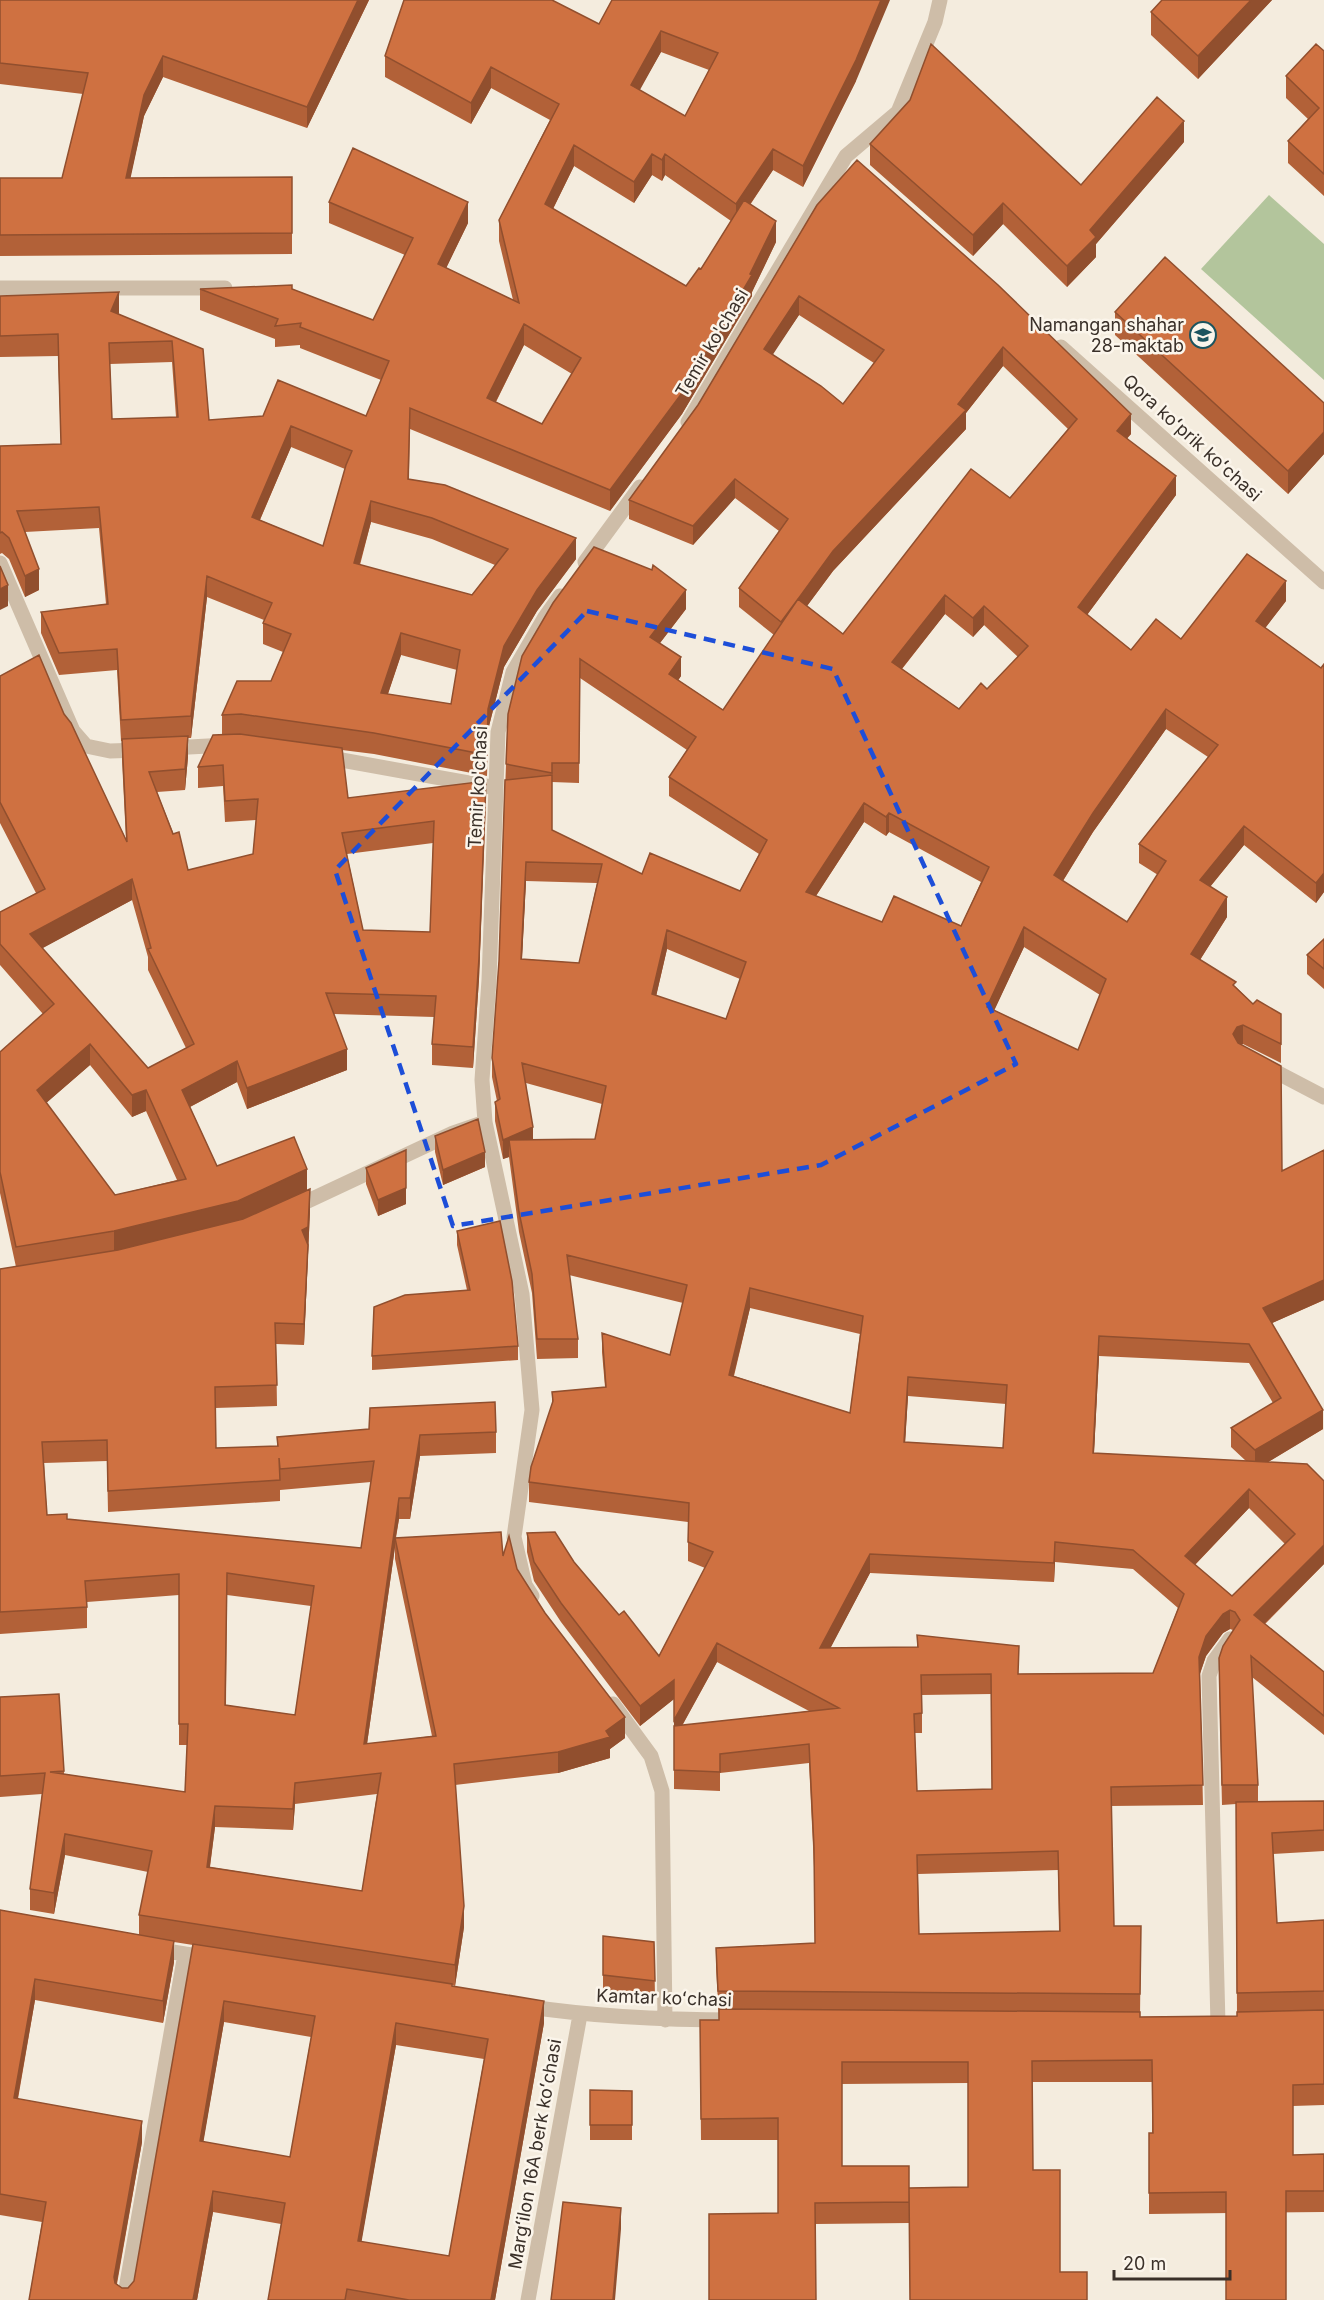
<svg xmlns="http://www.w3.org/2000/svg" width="1324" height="2300" font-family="Inter,sans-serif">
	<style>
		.green { fill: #b3c59c }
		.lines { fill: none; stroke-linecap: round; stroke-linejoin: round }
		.minor { stroke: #cebda8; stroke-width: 15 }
		.wall { fill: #b26138; fill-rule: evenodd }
		.shaded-wall { fill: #914f2e }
		.building { fill: #cf7141; stroke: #914f2e; stroke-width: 1.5; fill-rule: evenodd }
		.marked { fill: none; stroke: #1d4ed8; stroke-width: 4.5; stroke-dasharray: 12 8; stroke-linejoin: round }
		.labels { text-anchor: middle; stroke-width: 5; stroke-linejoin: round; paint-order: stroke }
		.poi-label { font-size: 18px; fill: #3a3029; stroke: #fbf5eb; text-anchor: end }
		.street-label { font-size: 18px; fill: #3a3029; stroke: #fbf5eb }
	</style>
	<rect width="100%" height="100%" fill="#f4ecde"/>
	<path class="green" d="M1269,195L1324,244V380L1201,269Z"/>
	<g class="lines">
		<path class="minor" d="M0,288H225
			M1061,347L1324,582
			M688,422L846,156L898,112L935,22L940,0
			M585,562L640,487
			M0,563L73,731L86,746L110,751L140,750
			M170,748L227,745
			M325,757L491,787
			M1263,1065L1324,1097
			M485,1122L522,1294L532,1410L514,1537L525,1585L532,1596
			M293,1208L453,1133L485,1122L482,1080L489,980L498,732L513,672L545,617L560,596
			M613,1704L651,1756L662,1791L665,2020
			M154,1949L210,1958
			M524,2006C595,2017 665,2020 736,2020
			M1218,2024L1209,1676L1214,1661L1230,1639
			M124,2300L185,1954
			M528,2300L580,2015"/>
	</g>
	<path class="wall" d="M0,0H369L307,128L163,77L144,116L130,178L292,177V254L0,256V178H62L83,94L0,84Z
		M612,0L856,81L803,187L773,170L750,205L776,242L752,292V296L682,414L610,511L410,429L409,479L576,559L537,611L504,667L488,730L487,776L374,754L342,750L348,798L486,802L479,979L473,1068L432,1065V1044L434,1017L334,1014L347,1070L247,1109L237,1082L190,1107L217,1166L307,1190L310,1210L304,1345L276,1344L277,1406L215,1408L216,1448L277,1446V1437L496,1432V1453L420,1456L410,1519H399L396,1538L503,1556L517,1569L625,1738L610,1749V1758L558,1773L455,1785L464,1927L455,1986L452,1985V1986L544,2023L495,2300H268L281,2224L213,2212L197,2300H29L42,2222L0,2215V1910L139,1935V1915L148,1872L65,1855L54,1914L30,1910V1889L42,1794L0,1797V1697L64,1771V1774L185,1792L187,1745H179V1595L87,1602V1628L0,1634V1269L16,1267L0,1193V1052L43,1014L0,965V912L36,893L0,823V676L64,714L126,839L122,760V741H121L117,670L59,675L41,633V612L106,604L99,528L25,532L39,590L25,597L9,559L2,553L0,554V446L61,444L58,356L0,357V296L119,313L118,314L203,349L209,420L366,416L381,380L300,348V345L275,347V339L200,310V289H292L373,320L405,255L329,223V202L468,223L446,268L513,300L499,241V220L550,120L491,88L471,124L385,77V56L599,24ZM661,52L709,70L685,116L639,90ZM574,166L634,203L652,175L662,181L665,175L731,221L701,269L686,286L553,209ZM524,345L572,374L542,424L496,402ZM172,362L176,417L112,419L110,364ZM291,447L345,469L323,546L260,520ZM371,522L432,539L495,565L472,595L360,565ZM207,597L264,620L263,623V644L283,652L271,681L222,715V734L198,767V788L223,786L225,822L256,820L253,854L188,870L157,792L185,790L188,757V738H191ZM401,655L457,670L451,704L388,694ZM433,843L430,932L363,930L347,854ZM132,900L148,957V970L186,1048L148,1068L42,948ZM90,1065L132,1117L146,1111L177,1180L115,1195L46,1103ZM107,1461L108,1512L280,1501V1487V1490L371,1482L361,1548L67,1519L47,1515L44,1463ZM395,1547V1559L432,1736L367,1744ZM227,1595L311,1606L295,1715L226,1705ZM377,1794L362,1891L210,1867L215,1827L293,1830L295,1804ZM174,1942L193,1945L134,2281L128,2288H122L117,2284L142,2142L18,2099L35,2000L163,2023L174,1962ZM224,2022L311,2037L290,2157L203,2142ZM396,2045L484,2059L449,2256L361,2242Z
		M1162,0H1272L1198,79L1151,35V12Z
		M1324,51V196L1288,163V141L1308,119L1286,98V76Z
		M1184,142L1096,244V257L1067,287L1003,224L973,256L870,165V144L1081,185Z
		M817,205L1131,434L1127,438L1176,495L1087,615L1131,650L1181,639L1286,601L1265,628L1321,668L1324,664V892L1316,903L1244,845L1210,887L1227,917L1200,960L1236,987L1253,1004L1281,1014V1063L1243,1044L1241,1045L1282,1171L1324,1150V1300L1272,1323L1323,1429L1268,1462L1324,1481V1564L1265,1624L1324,1672V1735L1252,1677L1258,1785V1802L1324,1801V1851L1273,1854L1277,1923L1324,1920V2105L1293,2106V2155L1324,2154V2212L1149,2214V2133H1152V2082H1032L1033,2170L1060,2272L1087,2300L909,2223L816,2224L778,2213V2140H701L700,2020H719L716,1967V1948L815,1943L814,1867L809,1763L720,1773V1791L674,1789V1699L640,1726L561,1622L534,1581L527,1552V1533L574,1562L619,1615L659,1656L705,1568L688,1561V1522L529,1502V1482L552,1406V1392L605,1387L602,1352V1333L670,1355L683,1303L569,1275L578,1339V1358L537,1359L532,1293L519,1232L509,1157L503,1159L495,1121V1102L497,1101L492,1077V1058L499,961L506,764L522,656L686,609L660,643L681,676L678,680L723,710L774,635L739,607V588L779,531L735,498L693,545L629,519V500L698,405ZM799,315L874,363L843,404L772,354ZM1003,366L1068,429L1010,498L843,634L807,606L833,571L966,429V413ZM945,614L973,637L984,625L1018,657L987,689L959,709L902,669ZM580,678L687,750L669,777V796L759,854L740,891L642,874L552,830V782L579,783ZM1166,729L1208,757L1139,844V863L1158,875L1127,922L1063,881L1093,832ZM864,822L886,836L889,832L981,882L961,926L882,922L816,896ZM526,881L597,883L579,963L522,959ZM1024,947L1100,995L1078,1050L994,1010ZM667,949L740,979L726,1019L656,996ZM526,1083L602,1104L595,1139L533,1140ZM750,1308L860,1334L850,1413L734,1376ZM1099,1356L1249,1363L1273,1403L1231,1428V1447L1246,1461L1094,1453ZM908,1396L1006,1404L1003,1448L905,1442ZM1249,1508L1285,1544L1232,1596L1195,1565ZM1055,1562L1133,1569L1178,1608L1153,1673L1019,1674L917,1635V1647L830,1648L870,1573L1054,1582ZM1230,1629L1233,1630L1219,1658V1677L1222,1805L1236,1804L1237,2016L1140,2017L1141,1926H1114L1111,1806L1203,1805L1200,1674L1206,1656L1223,1633ZM717,1662L809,1711L682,1726ZM991,1694L992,1789L917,1791L915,1733H922V1695ZM1058,1870L1059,1931L919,1934L918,1874ZM968,2083V2187L909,2188L842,2166V2084Z
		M1115,312L1324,403V454L1288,494L1115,335Z
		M1324,939V989L1307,974V955Z
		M435,1136L485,1167L443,1185L435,1152Z
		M366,1168L406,1204L378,1216L366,1184Z
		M457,1231L518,1346V1360L372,1370V1356L467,1290L457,1245Z
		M603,1936L654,1942L655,1997L603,1990Z
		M590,2090L632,2091V2140H590Z"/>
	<path class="shaded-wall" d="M358,0H369L307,128V107Z
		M881,0H890L856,81L803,187V166Z
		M1251,0H1272L1198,79V56Z
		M661,31V52L631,106V85Z
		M163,56V77L144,116L126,199V178L144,95Z
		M491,67V88L471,124V103Z
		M1184,121V142L1096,244V257L1067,287V266L1090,230Z
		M574,145V166L545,225V204Z
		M773,149V170L736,225V204Z
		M652,154V175L634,203V182Z
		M665,154V175L662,181V160Z
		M468,202V223L438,285V264Z
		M1003,203V224L973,256V235Z
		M776,221V242L752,292V296L682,414L610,511V490L750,274Z
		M119,292V313L111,332V311Z
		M799,296V315L764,368V349Z
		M524,324V345L487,419V398Z
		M1003,347V366L966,413V429L833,571L781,641V622L833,551L958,404Z
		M1131,414V434L1117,450V431Z
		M291,426V447L252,538V517Z
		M1324,432V454L1288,494V471Z
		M1176,476V495L1078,627V607Z
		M735,479V498L693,545V526Z
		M371,501V522L354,584V563Z
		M576,538V559L537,611L504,667L488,730L487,776L488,709L504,646L537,590Z
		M39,569V590L25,597V576Z
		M207,576V597L191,738V716Z
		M1286,581V601L1256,640V621Z
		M8,585V606L0,610V589Z
		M686,590V609L650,656V637Z
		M945,595V614L892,681V662Z
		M984,606V625L973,637V618Z
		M401,633V655L381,714V693Z
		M681,657V676L669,694V674Z
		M1166,709V729L1093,832L1054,895V875L1093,813Z
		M188,736V757L185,790V769Z
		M486,781L479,979L473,1068V1047Z
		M864,803V822L806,911V892Z
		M889,813V832L886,836V817Z
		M1244,826V845L1200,899V880Z
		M526,862V881L521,978V959Z
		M1324,873V892L1316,903V883Z
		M132,879V900L30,955V934Z
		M1227,897V917L1191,974V954Z
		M1024,927V947L987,1026V1007Z
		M667,930V949L652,1014V994Z
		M1243,1025V1044L1237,1046L1233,1034L1237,1027Z
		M90,1044V1065L37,1111V1090Z
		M347,1049V1070L247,1109V1088Z
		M237,1061V1082L182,1111V1090Z
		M146,1090V1111L132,1117V1095Z
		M533,1127V1146L509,1140V1157L503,1159V1140Z
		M406,1150V1204L378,1216V1200Z
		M485,1152V1167L443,1185V1170Z
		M307,1169V1190L238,1222L114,1252V1231Z
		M310,1189V1210L304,1345L302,1230Z
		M1324,1280V1300L1263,1327V1308Z
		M750,1288V1308L729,1394V1375Z
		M1099,1336V1356L1093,1472V1453Z
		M908,1377V1396L904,1461V1442Z
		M1323,1410V1429L1255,1470V1450Z
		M420,1435V1456L410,1519V1498Z
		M1249,1489V1508L1185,1575V1556Z
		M399,1498V1519L395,1541V1538V1547L364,1765V1744Z
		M1055,1542V1562L1054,1582V1563Z
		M1324,1545V1564L1254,1634V1615Z
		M870,1554V1573L820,1668V1648Z
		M1230,1610V1629L1223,1633L1206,1656L1199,1676V1657L1206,1636L1223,1614Z
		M717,1643V1662L674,1740V1720Z
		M674,1680V1699L640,1726V1706Z
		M625,1717V1738L610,1749V1758L558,1773V1752L606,1731Z
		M295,1783V1804L293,1830V1809Z
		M215,1806V1827L207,1888V1867Z
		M65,1834V1855L54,1914V1893Z
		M464,1906V1927L455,1986V1965Z
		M174,1941V1962L163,2023V2001Z
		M35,1979V2000L14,2119V2098Z
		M224,2001V2022L200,2162V2141Z
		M544,2001V2023L495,2300H491Z
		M396,2023V2045L358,2262V2241Z
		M142,2121V2142L114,2298V2277Z
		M213,2191V2212L197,2300H193Z
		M621,2208V2229L615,2300H613Z"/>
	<path class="building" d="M0,0H358L307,107L163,56L144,95L126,178L292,177V233L0,235V178H62L88,73L0,63Z
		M404,0H552L599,24L612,0H881L856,60L803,166L773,149L736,204L665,154L662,160L652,154L634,182L574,145L545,204L686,286L699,268L701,269L744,200L776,221L750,274L752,275L682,393L610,490L410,408L408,479L445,485L576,538L537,590L504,646L488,709L487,755L374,733L241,714L222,715L237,681H271L291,634L263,623L272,603L207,576L191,716L121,720L117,649L59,653L41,612L108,604L99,507L17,511L39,569L25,576L9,538L2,532L0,533V446L61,444L58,334L0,336V296L119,292L111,311L203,349L209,420L263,416L278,380L366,416L389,361L300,327L301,323L275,326L278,319L200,289L292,285V289L373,320L413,238L329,202L353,148L468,202L438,264L519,303L499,220L559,104L491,67L471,103L385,56ZM661,31L718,53L685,116L631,85ZM524,324L581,358L542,424L487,398ZM172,341L178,417L112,419L109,343ZM291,426L352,451L346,465L323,546L252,517ZM371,501L432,518L508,549L472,595L354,563ZM401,633L460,650L451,704L381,693Z
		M1162,0H1251L1198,56L1151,12Z
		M931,44L1081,185L1157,97L1184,121L1090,230L1096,237L1067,266L1003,203L973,235L870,144L910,100Z
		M1316,44L1324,51V174L1288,141L1319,108L1286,76Z
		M857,160L998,285L1131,414L1117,431L1176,476L1078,607L1131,650L1156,619L1181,639L1247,554L1286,581L1256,621L1321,668L1324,664V873L1316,883L1244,826L1200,880L1227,897L1191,954L1236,982L1233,985L1253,1004L1257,1000L1281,1014V1044L1243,1025L1237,1027L1233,1034L1238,1043L1281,1066L1282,1171L1324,1150V1280L1263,1308L1323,1410L1255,1450L1231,1428L1281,1398L1249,1344L1099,1336L1093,1453L1307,1464L1324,1481V1545L1254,1615L1324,1672V1716L1251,1656L1258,1785H1222L1219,1658L1223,1646L1240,1620L1235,1612L1230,1610L1223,1614L1206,1636L1199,1657L1203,1785L1111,1787L1114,1926H1141L1140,1994L718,1991L716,1948L815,1943L814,1847L809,1744L720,1754V1772L674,1770V1726L839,1708L717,1643L674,1720V1680L640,1706L561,1603L534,1562L527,1533L555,1532L574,1562L619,1615L624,1611L659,1656L713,1552L688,1542L689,1503L529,1482L531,1467L553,1401L552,1392L606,1387L602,1333L670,1355L687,1285L567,1255L578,1339H537L532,1274L519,1212L509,1140L595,1139L606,1086L522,1063L533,1127L503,1140L495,1102L500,1099L492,1058L499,961L505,780L552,775V830L642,874L650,853L740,891L767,840L669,777L696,737L580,659L579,763H552V773L506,764L508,714L522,656L553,603L594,547L652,570L653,565L686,590L650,637L681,657L669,674L723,710L798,599L781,622L739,588L788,519L735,479L693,526L629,500L698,405L817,205ZM799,296L884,350L843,404L821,386L764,349ZM1003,347L1077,419L1010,498L971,469L843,634L798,599L833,551L966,410L958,404ZM945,595L973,618L984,606L1028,646L987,689L981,683L959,709L892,662ZM1166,709L1218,745L1139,844L1166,861L1127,922L1054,875L1093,813ZM864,803L886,817L889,813L989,867L961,926L894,896L882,922L806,892ZM526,862L602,864L579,963L521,959ZM1024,927L1106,979L1078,1050L987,1007ZM667,930L746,962L726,1019L652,994ZM750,1288L863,1316L850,1413L729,1375ZM908,1377L1007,1385L1003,1448L904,1442ZM1249,1489L1295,1534L1232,1596L1185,1556ZM1055,1542L1133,1550L1184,1594L1153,1673L1018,1674L1019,1646L917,1635L918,1647L820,1648L870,1554L1054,1563ZM991,1674L992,1789L917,1791L914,1714L922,1713L921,1675ZM1058,1851L1060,1931L919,1934L917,1855Z
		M1165,257L1324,403V432L1288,471L1115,312Z
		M0,566L8,585L0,589Z
		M39,655L64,714L71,723L127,842L122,739L188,736L185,769L149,772L173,834L179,832L188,870L253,854L258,799L225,801L223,765L198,767L213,735L240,734L342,748L348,798L486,781L479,958L473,1047L432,1044L436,996L326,993L347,1049L247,1088L237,1061L182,1090L217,1166L294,1137L307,1169L238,1201L114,1231L16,1247L0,1172V1052L54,1004L0,944V912L45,889L0,802V676ZM434,821L430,932L363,930L342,833ZM132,879L151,948L148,949L194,1044L148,1068L30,934ZM90,1044L132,1095L146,1090L186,1179L115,1195L37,1090Z
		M1324,939V969L1307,955Z
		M478,1119L485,1152L443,1170L435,1136Z
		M406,1150V1188L378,1200L366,1168Z
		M310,1189L308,1227L302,1230L308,1245L304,1324L275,1323L277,1385L215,1387L216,1448L278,1446L277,1437L369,1429L370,1408L495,1402L496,1432L420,1435L410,1498H399L364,1744L436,1736L395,1538L501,1532L503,1556L509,1536L517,1569L545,1613L625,1717L606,1731L610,1737L558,1752L454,1764L464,1906L455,1965L139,1915L152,1851L65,1834L54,1893L30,1889L45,1773L0,1776V1697L59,1694L64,1771L50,1772L185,1792L188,1724H179V1574L85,1581L87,1607L0,1612V1269L118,1250L243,1219ZM107,1440L108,1491L280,1480L279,1458L280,1469L374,1461L361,1548L67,1519V1514L47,1515L42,1442ZM227,1573L314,1586L295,1715L225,1705ZM381,1773L362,1891L207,1867L215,1806L293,1809L295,1783Z
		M500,1221L512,1281L518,1346L372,1356L374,1307L405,1295L470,1290L457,1231Z
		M1324,1801V1830L1272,1833L1277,1923L1324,1920V1991L1237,1993L1236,1802Z
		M0,1910L174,1941L163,2001L35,1979L14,2098L142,2121L114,2277L115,2283L122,2288H128L134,2281L193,1944L452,1984V1986L544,2001L491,2300H409L347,2289L345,2300H268L285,2203L213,2191L193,2300H29L46,2202L0,2194ZM224,2001L315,2016L290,2157L200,2141ZM396,2023L488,2039L449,2256L358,2241Z
		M603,1936L654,1942L655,1981L603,1975Z
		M719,2009L1140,2012V2017L1237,2016V2012L1324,2010V2084L1293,2085V2155L1324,2154V2191H1286V2300H1226V2192L1149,2193V2133H1153L1152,2060L1032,2061L1033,2170H1060V2272H1087V2300H910L909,2188L968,2187V2062H842V2166H909V2202L815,2203L816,2300H709V2214L778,2213V2118L701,2119L700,2020H719Z
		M590,2090L632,2091V2125H590Z
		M563,2202L621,2208L613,2300H551Z"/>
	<path class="marked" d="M587,611L833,669L1016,1064L821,1165L453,1226L335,870Z"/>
	<defs>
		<symbol id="school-ring" viewBox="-11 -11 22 22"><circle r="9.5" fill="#fbf5eb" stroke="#1b545f" stroke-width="1.5"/><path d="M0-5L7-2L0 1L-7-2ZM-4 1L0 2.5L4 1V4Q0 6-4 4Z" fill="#1b545f"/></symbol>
	</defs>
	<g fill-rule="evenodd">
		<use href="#school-ring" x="1188" y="320" width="30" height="30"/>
	</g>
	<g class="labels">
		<g class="poi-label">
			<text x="1184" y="331">Namangan shahar<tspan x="1184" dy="21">28-maktab</tspan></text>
		</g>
		<g class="street-label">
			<text transform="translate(712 343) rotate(-59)" y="6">Temir ko'chasi</text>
			<text transform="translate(1192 438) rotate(42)" y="6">Qora koʻprik koʻchasi</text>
			<text transform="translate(478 787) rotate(-87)" y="6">Temir ko'chasi</text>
			<text transform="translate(664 1998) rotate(2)" y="6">Kamtar koʻchasi</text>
			<text transform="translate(535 2154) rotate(-80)" y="6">Margʻilon 16А berk koʻchasi</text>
		</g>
	</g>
	<path d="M1114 2270v9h116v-9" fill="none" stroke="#3a3029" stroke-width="3"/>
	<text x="1123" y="2270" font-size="18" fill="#3a3029" stroke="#fbf5eb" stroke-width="4.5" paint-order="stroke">20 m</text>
</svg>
